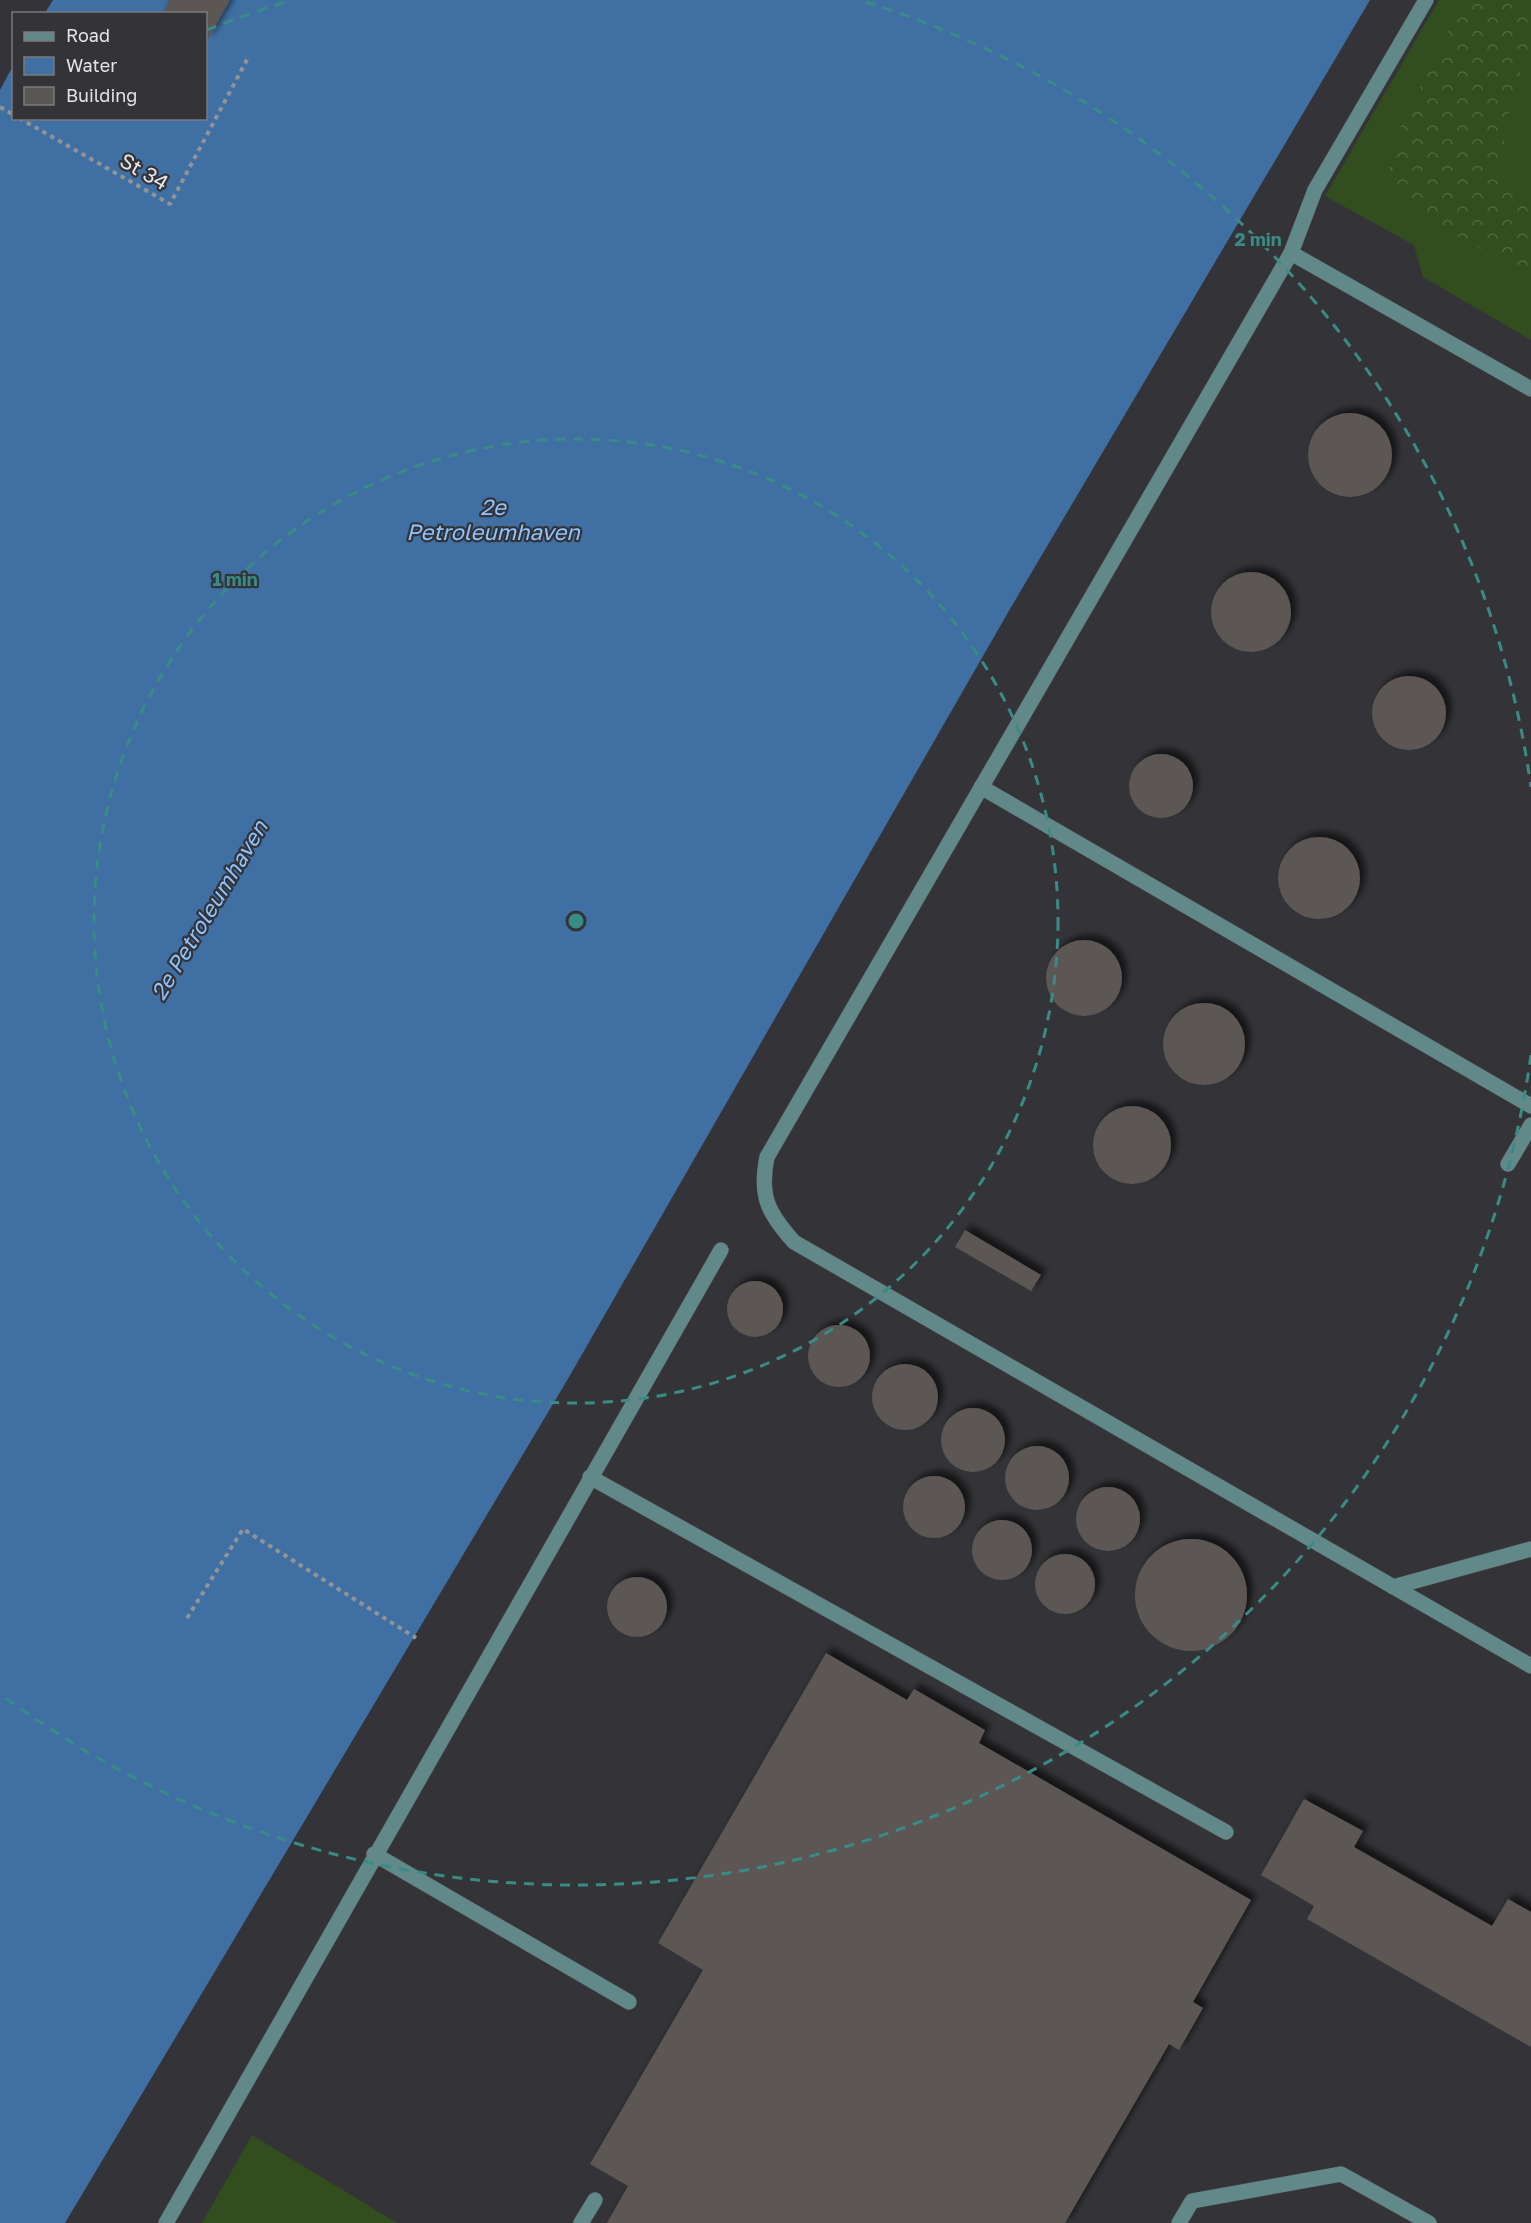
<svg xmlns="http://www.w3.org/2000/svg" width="1531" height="2223" font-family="'Golos Text',sans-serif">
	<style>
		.grass { fill: #334e1e }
		.forest { fill: url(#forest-crowns) }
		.water { fill: #406fa3 }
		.building { fill: #5b5754; filter: url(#shadow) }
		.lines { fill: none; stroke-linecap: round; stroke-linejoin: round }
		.minor-casing { stroke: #505054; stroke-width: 16 }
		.path { stroke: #929396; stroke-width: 4; stroke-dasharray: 4.5 4.5; stroke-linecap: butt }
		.minor { stroke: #62898a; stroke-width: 15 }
		.ring { fill: none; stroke: #398c86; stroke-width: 3; stroke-dasharray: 10 8 }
		.labels { text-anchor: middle; stroke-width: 4.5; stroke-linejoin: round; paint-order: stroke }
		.street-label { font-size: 21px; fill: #e3e4e6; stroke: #343438 }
		.water-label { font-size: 22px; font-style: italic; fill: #8ec3ff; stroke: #343438 }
		.centre { fill: #398c86; stroke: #343438; stroke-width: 3 }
		.ring-label { font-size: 18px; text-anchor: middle; font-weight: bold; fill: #398c86; stroke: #343438; stroke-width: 4.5; stroke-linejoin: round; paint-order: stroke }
	</style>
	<defs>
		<pattern id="forest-crowns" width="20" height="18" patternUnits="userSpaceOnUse" patternTransform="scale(1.5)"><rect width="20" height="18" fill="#334e1e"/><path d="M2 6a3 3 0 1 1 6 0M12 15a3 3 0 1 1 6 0" fill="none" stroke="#50673f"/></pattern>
		<filter id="shadow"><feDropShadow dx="5.5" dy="-5.5" stdDeviation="3" flood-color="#0009"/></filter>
	</defs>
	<rect width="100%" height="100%" fill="#343438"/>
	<path class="grass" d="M1439,0H1531V340L1423,277L1414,245L1325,196Z
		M252,2135L397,2223H202Z"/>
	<path class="forest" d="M1464,0H1531V42L1510,103L1500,168L1531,210V275L1436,225L1398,195L1386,156Z"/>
	<path class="water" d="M53,0H1370L1010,609L569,1377L65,2223H0V90L13,66L14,118H206V14L45,13Z"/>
	<path class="building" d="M170,0H230L206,42V14H162Z
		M1308 455a42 42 0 1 1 84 0a42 42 0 1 1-84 0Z
		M1211 612a40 40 0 1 1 80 0a40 40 0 1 1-80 0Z
		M1372 713a37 37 0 1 1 74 0a37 37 0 1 1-74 0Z
		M1129 786a32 32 0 1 1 64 0a32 32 0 1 1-64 0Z
		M1278 878a41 41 0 1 1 82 0a41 41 0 1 1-82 0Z
		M1046 978a38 38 0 1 1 76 0a38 38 0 1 1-76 0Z
		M1163 1044a41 41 0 1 1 82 0a41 41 0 1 1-82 0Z
		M1093 1145a39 39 0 1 1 78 0a39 39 0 1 1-78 0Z
		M965,1230L1041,1275L1031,1291L955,1247Z
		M727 1309a28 28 0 1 1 56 0a28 28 0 1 1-56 0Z
		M808 1356a31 31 0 1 1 62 0a31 31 0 1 1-62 0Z
		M872 1397a33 33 0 1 1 66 0a33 33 0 1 1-66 0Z
		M941 1440a32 32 0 1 1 64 0a32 32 0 1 1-64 0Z
		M1005 1478a32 32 0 1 1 64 0a32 32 0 1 1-64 0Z
		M903 1507a31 31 0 1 1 62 0a31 31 0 1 1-62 0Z
		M1076 1519a32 32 0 1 1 64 0a32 32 0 1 1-64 0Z
		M972 1550a30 30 0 1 1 60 0a30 30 0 1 1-60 0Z
		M1135 1595a56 56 0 1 1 112 0a56 56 0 1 1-112 0Z
		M1035 1584a30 30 0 1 1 60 0a30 30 0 1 1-60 0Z
		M607 1607a30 30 0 1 1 60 0a30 30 0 1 1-60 0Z
		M826,1653L907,1700L914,1689L985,1730L979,1743L1251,1900L1193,2002L1203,2008L1179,2050L1169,2044L1065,2223H607L628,2186L590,2164L703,1970L658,1943Z
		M1304,1799L1363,1831L1354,1847L1492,1926L1508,1899L1531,1912V2047L1307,1919L1314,1906L1261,1875Z"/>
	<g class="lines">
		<defs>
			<path id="minor" d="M1426,0L1315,190L1291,253L767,1157C759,1196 768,1213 794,1242L1531,1666
				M1291,253L1531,389
				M981,787L1531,1106
				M1508,1164L1531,1125
				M590,1477L1226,1832
				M1393,1587L1531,1549
				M374,1854L629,2002
				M166,2223L721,1250
				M581,2223L595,2200
				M1179,2223L1192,2201L1341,2174L1429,2223"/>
		</defs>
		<use href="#minor" class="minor-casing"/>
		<path class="path" d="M0,107L14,115
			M19,118L170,204L249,56
			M187,1618L243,1529L416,1638"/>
		<use href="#minor" class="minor"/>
	</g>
	<g class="ring">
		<circle cx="576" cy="921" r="482"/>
		<path d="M1531 1055A964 964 0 0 1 3 1696M207 30A964 964 0 0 1 286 2M866 2A964 964 0 0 1 1531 787"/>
	</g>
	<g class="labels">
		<g class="street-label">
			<text transform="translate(144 172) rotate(30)" y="7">St 34</text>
		</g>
		<g class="water-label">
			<text x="493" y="515">2e<tspan x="493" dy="25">Petroleumhaven</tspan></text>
			<text transform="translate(209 910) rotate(-59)" y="8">2e Petroleumhaven</text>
		</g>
	</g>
	<circle cx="576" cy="921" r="9" class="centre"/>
	<g class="ring-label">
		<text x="1258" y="246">2 min</text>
		<text x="235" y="586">1 min</text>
	</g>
	<rect x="12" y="12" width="195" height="108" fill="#343438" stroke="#7a7a7e" stroke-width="1.5"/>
	<rect x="24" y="32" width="30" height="9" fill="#62898a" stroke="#7a7a7e" stroke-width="1.5"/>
	<text x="66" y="42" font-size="18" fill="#e3e4e6">Road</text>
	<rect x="24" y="57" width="30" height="18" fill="#406fa3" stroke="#7a7a7e" stroke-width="1.5"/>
	<text x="66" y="72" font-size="18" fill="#e3e4e6">Water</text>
	<rect x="24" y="87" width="30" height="18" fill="#5b5754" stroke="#7a7a7e" stroke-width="1.5"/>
	<text x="66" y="102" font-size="18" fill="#e3e4e6">Building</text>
</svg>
